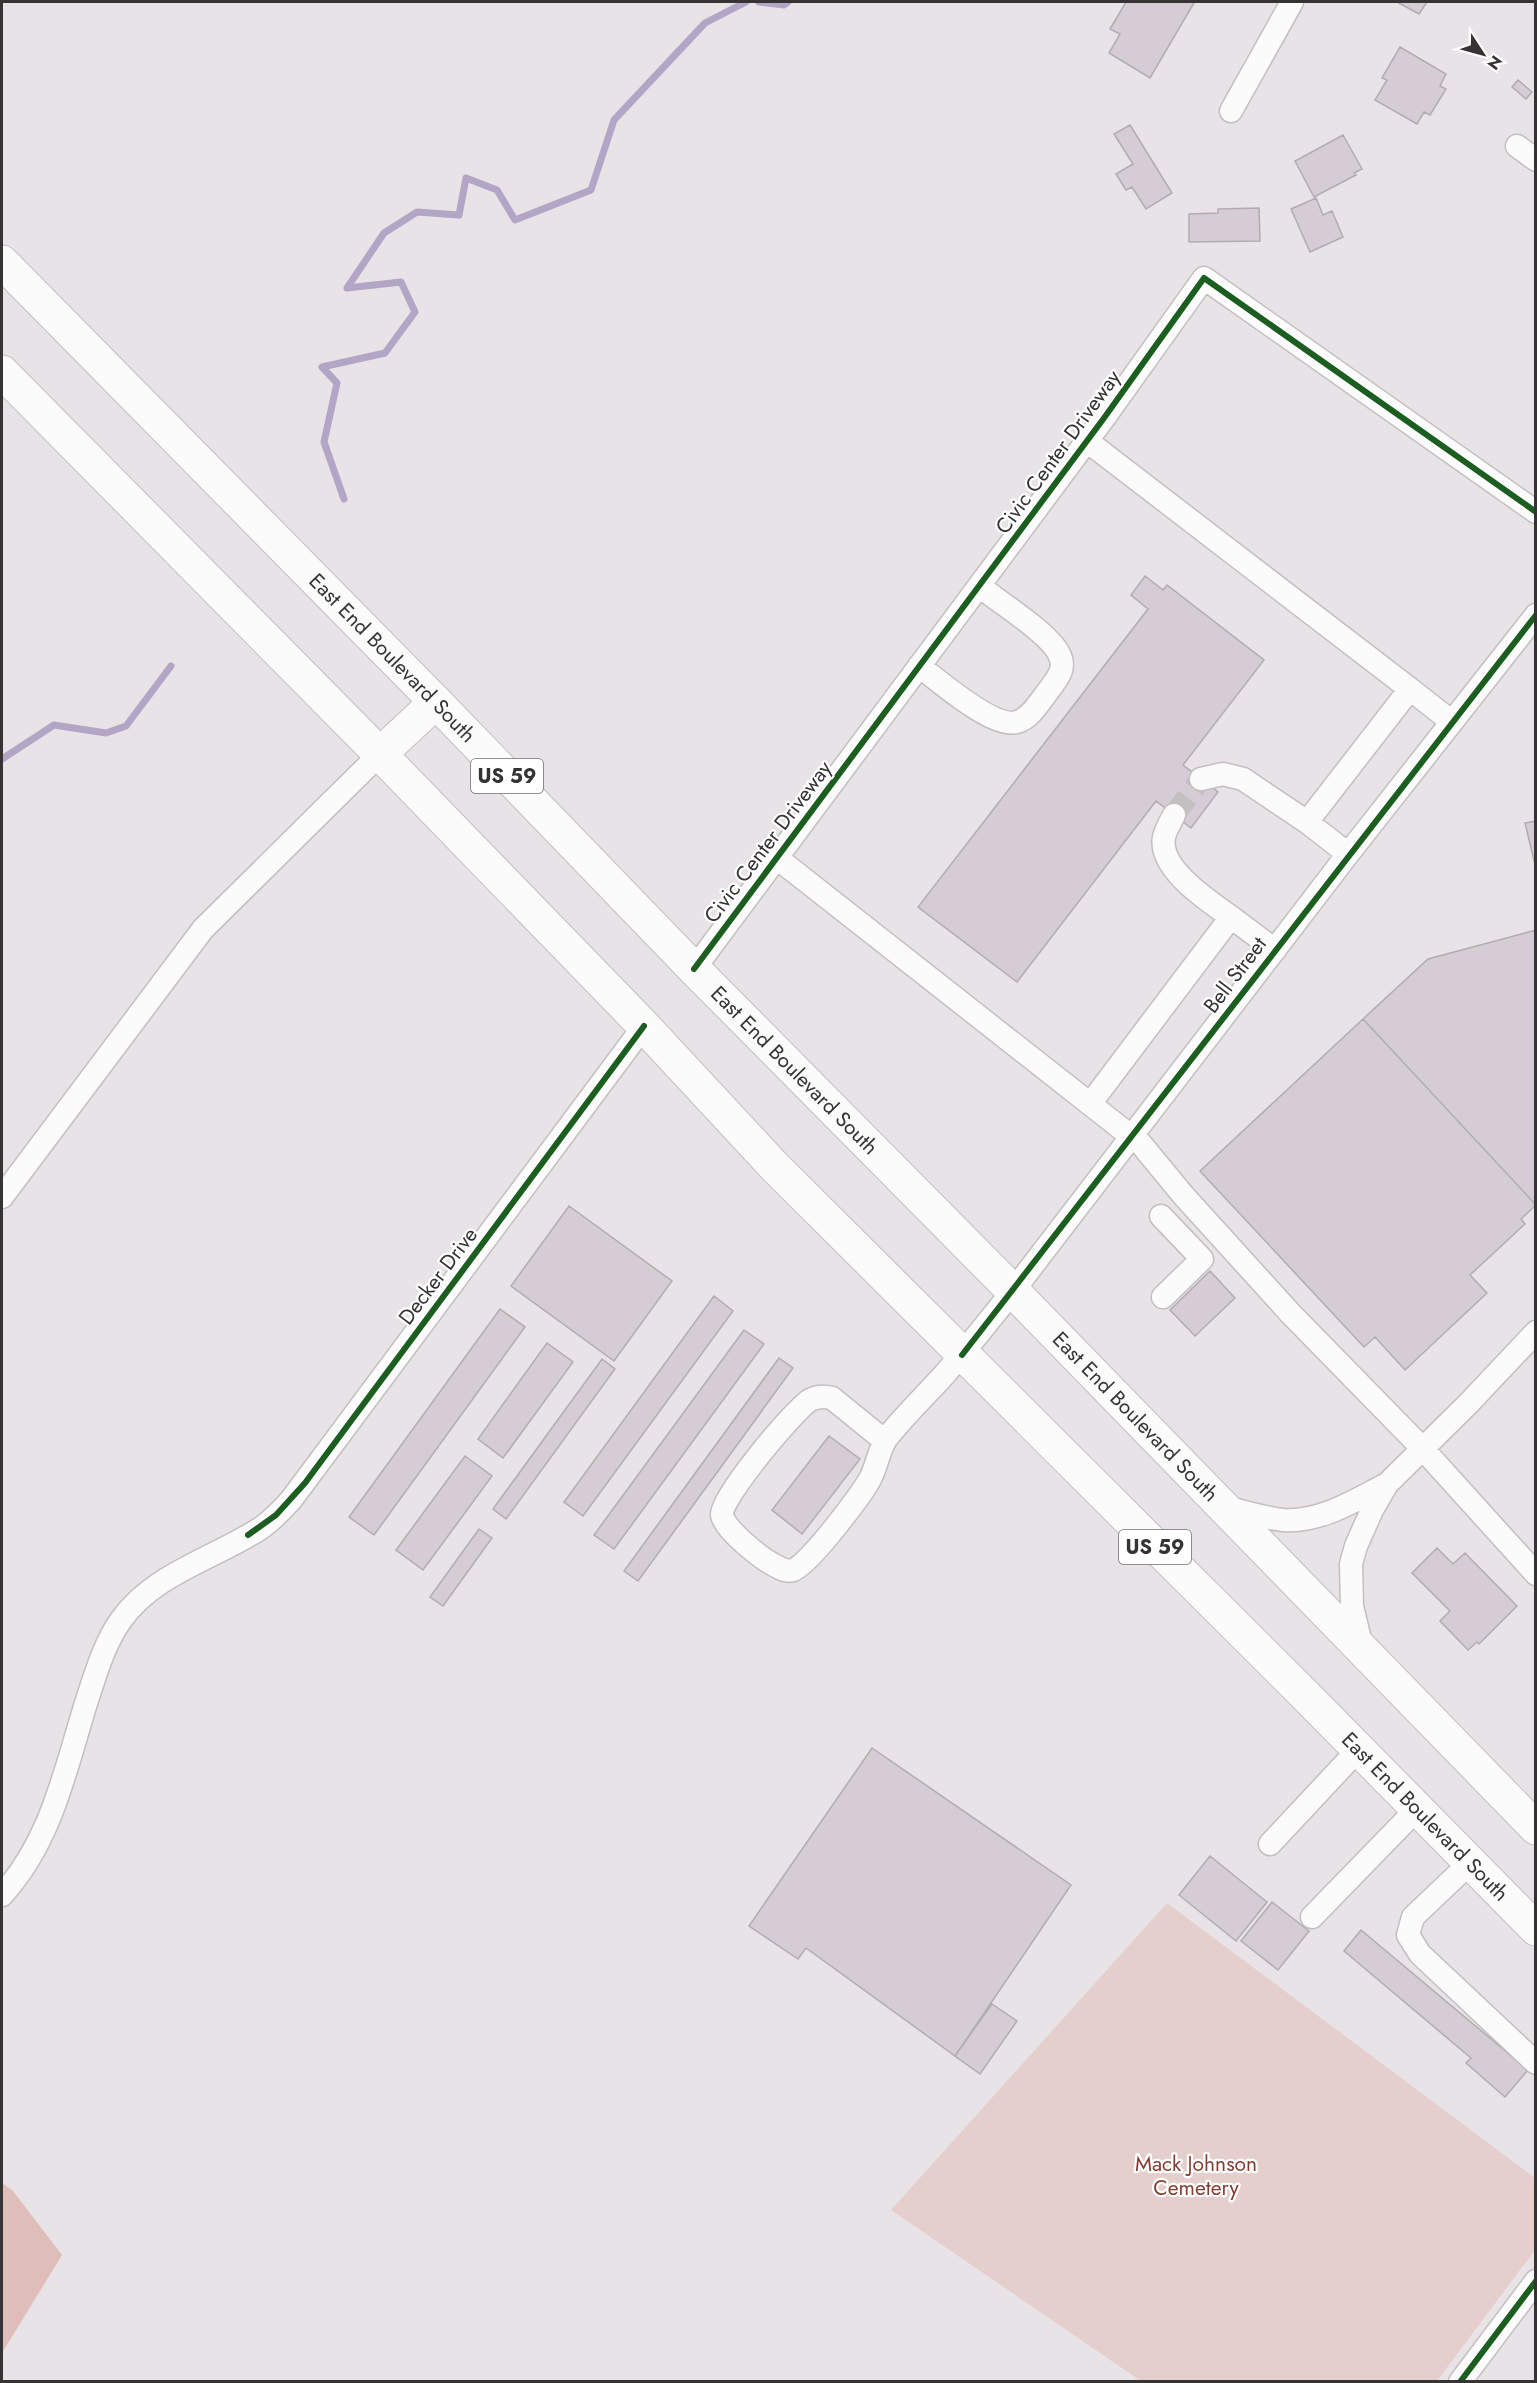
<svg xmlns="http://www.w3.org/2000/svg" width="1537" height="2383" font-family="Jost,sans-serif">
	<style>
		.green { fill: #e4cfcd }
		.forest { fill: #dfbeba }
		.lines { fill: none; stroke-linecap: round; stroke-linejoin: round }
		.stream { stroke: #b2a5c5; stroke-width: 7 }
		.building { fill: #d5ccd5; stroke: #b0adaf; stroke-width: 1.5 }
		.minor-tunnel { stroke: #c4c0c2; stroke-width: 22; stroke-dasharray: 22 11; stroke-linecap: butt }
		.minor-casing { stroke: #c3bfc1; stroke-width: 25 }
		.highway-casing { stroke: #c3bfc1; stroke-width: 35 }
		.minor { stroke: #fcfbfb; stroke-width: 22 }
		.highway { stroke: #fcfbfb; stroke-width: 33 }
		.cycleway-casing { stroke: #fff; stroke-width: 10 }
		.cycleway { stroke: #1b5e20; stroke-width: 6 }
		.labels { text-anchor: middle; stroke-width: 4.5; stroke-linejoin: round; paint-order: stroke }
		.shield { fill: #fff; stroke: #727071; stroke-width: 1.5 }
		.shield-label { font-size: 20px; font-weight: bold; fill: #363334 }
		.street-label { font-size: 21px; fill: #363334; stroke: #fff }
		.park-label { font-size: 21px; fill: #823e33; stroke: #fff }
	</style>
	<rect width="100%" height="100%" fill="#e8e3e6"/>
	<path class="green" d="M1167,1903L1535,2178V2250L1437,2381H1141L891,2210Z"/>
	<path class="forest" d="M2,2183L13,2191L62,2255L2,2353Z"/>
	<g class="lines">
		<path class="stream" d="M759,2L784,5L788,2
			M344,499L324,442L337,383L322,367L385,353L415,312L401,282L347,288L384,233L417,212L459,215L466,178L497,190L515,220L591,190L614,120L705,23L746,2
			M2,759L54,725L106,733L126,726L171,666"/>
	</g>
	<path class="building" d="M1126,2H1191L1194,3L1150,78L1109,53L1120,34L1110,29Z
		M1397,2H1427L1419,14Z
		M1400,47L1446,74L1440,86L1446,89L1430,115L1424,112L1417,124L1375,100L1387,80L1382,78Z
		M1518,80L1532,92L1526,99L1512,87Z
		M1130,125L1172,193L1146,209L1132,187L1126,190L1116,174L1133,164L1114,134Z
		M1343,135L1362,169L1354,173L1356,175L1314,197L1295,161Z
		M1316,198L1323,215L1332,211L1343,237L1310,252L1291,209Z
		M1259,208L1260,241L1189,242V214L1218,213V209Z
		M1145,576L1163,590L1167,585L1264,660L1183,765L1218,792L1191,828L1156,801L1017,982L918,907L1148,609L1131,595Z
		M1536,821V869L1525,823Z
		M1536,930V1205L1363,1019L1428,959Z
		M1363,1019L1536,1205L1521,1219L1525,1224L1470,1275L1487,1293L1405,1370L1375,1337L1364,1347L1200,1171Z
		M569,1206L672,1281L614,1361L511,1286Z
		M1210,1271L1235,1298L1195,1336L1170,1310Z
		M714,1296L733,1311L583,1516L564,1502Z
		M500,1309L525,1327L374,1535L349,1517Z
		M744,1330L764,1344L614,1549L594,1535Z
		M547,1343L573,1362L503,1458L478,1439Z
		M779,1358L793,1368L638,1581L624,1571Z
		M602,1359L615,1369L506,1519L493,1509Z
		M829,1436L860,1459L802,1534L772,1510Z
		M465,1456L492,1476L423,1570L396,1550Z
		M479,1529L492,1538L443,1606L430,1597Z
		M1437,1548L1453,1564L1465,1553L1517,1606L1479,1644L1477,1642L1468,1650L1440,1621L1450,1611L1412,1573Z
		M872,1748L1071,1885L955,2056L806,1948L798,1959L749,1926Z
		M1210,1856L1267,1902L1236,1941L1179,1895Z
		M1272,1902L1309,1931L1278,1970L1241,1941Z
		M1361,1930L1528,2070L1505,2097L1466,2063L1471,2058L1344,1951Z
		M992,2004L1017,2021L980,2074L955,2056Z"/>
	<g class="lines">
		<path class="minor-tunnel" d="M1174,815L1201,779"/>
		<defs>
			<path id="minor" d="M1231,111L1292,2
				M1517,146L1536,160
				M1087,441L1410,689
				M919,666C938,680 993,729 1017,722C1031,718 1040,701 1049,690C1057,678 1067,669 1059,654C1050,634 998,601 979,586
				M1201,779L1223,774L1243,779L1307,822
				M1174,815C1171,821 1166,829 1164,837C1158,869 1209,901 1231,917
				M1348,854L1307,822L1410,689L1452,722
				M777,858L1090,1104
				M1275,950L1231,917L1090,1104L1141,1144L1183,1195L1290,1313L1423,1449L1536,1574
				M694,969L1104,418L1204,278L1536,512
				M2,1197L203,929L380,754
				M1161,1216L1202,1259L1163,1297
				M885,1441L832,1398C824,1396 818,1396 810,1400C794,1410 722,1496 722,1514C722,1528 763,1560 776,1566C781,1569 788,1572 793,1570C807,1567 864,1492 871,1477C877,1465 879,1450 886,1439C903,1417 925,1396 944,1375C968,1348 990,1319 1013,1291L1348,854L1536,615
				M1224,1507C1243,1511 1264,1518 1283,1520C1320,1523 1355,1500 1387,1484
				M1362,1648L1352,1606L1351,1564L1356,1546L1372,1510L1387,1484L1469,1403L1536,1332
				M1270,1844L1358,1750
				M1470,1863L1413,1917L1408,1935L1420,1954L1536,2063
				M2,1895C52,1840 65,1770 87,1700C96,1673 104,1644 121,1620C153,1574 215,1558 261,1528C272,1520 282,1510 291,1500L644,1026
				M1312,1917L1417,1809
				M1460,2382L1536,2281"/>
			<g id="highway">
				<path id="s1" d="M2,262L436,702L694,969L1013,1291L1536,1828"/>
				<path id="s2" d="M2,372L380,754L644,1026L774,1166L1305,1695L1536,1929"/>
				<path d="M380,754L436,702"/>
			</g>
		</defs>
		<use href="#minor" class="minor-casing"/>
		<use href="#highway" class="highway-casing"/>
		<use href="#minor" class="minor"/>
		<use href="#highway" class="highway"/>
		<defs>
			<path id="cycleway" d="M694,969L1104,418L1204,278L1536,512
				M962,1355L1536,615
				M248,1535L276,1515L305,1483L644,1026
				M1460,2382L1536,2281"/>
		</defs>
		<use href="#cycleway" class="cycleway-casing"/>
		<use href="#cycleway" class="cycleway"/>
	</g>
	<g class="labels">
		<g class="shield">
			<rect x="471" y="759" width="72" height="34" rx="4.5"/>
			<rect x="1119" y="1530" width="72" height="34" rx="4.5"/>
		</g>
		<g class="shield-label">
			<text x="507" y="783">US 59</text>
			<text x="1155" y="1554">US 59</text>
		</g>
		<g class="street-label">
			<text transform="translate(1058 452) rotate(-54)" y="7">Civic Center Driveway</text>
			<text dy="7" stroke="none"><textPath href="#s1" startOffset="556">East End Boulevard South</textPath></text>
			<text transform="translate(768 842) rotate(-53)" y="7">Civic Center Driveway</text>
			<text transform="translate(1235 975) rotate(-53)" y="7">Bell Street</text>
			<text dy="7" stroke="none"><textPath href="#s1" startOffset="1132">East End Boulevard South</textPath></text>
			<text transform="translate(438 1276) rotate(-53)" y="7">Decker Drive</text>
			<text dy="7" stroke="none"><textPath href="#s1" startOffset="1618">East End Boulevard South</textPath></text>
			<text dy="7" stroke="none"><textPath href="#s2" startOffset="2028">East End Boulevard South</textPath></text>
		</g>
		<g class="park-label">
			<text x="1196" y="2171">Mack Johnson<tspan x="1196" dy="24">Cemetery</tspan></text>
		</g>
	</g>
	<rect width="1537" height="2383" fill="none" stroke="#363334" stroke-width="6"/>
	<g transform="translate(1483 54) rotate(126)" stroke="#ffffff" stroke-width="4.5" paint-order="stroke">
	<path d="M0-4.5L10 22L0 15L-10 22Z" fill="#363334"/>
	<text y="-9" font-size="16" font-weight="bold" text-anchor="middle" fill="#363334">N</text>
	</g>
</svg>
